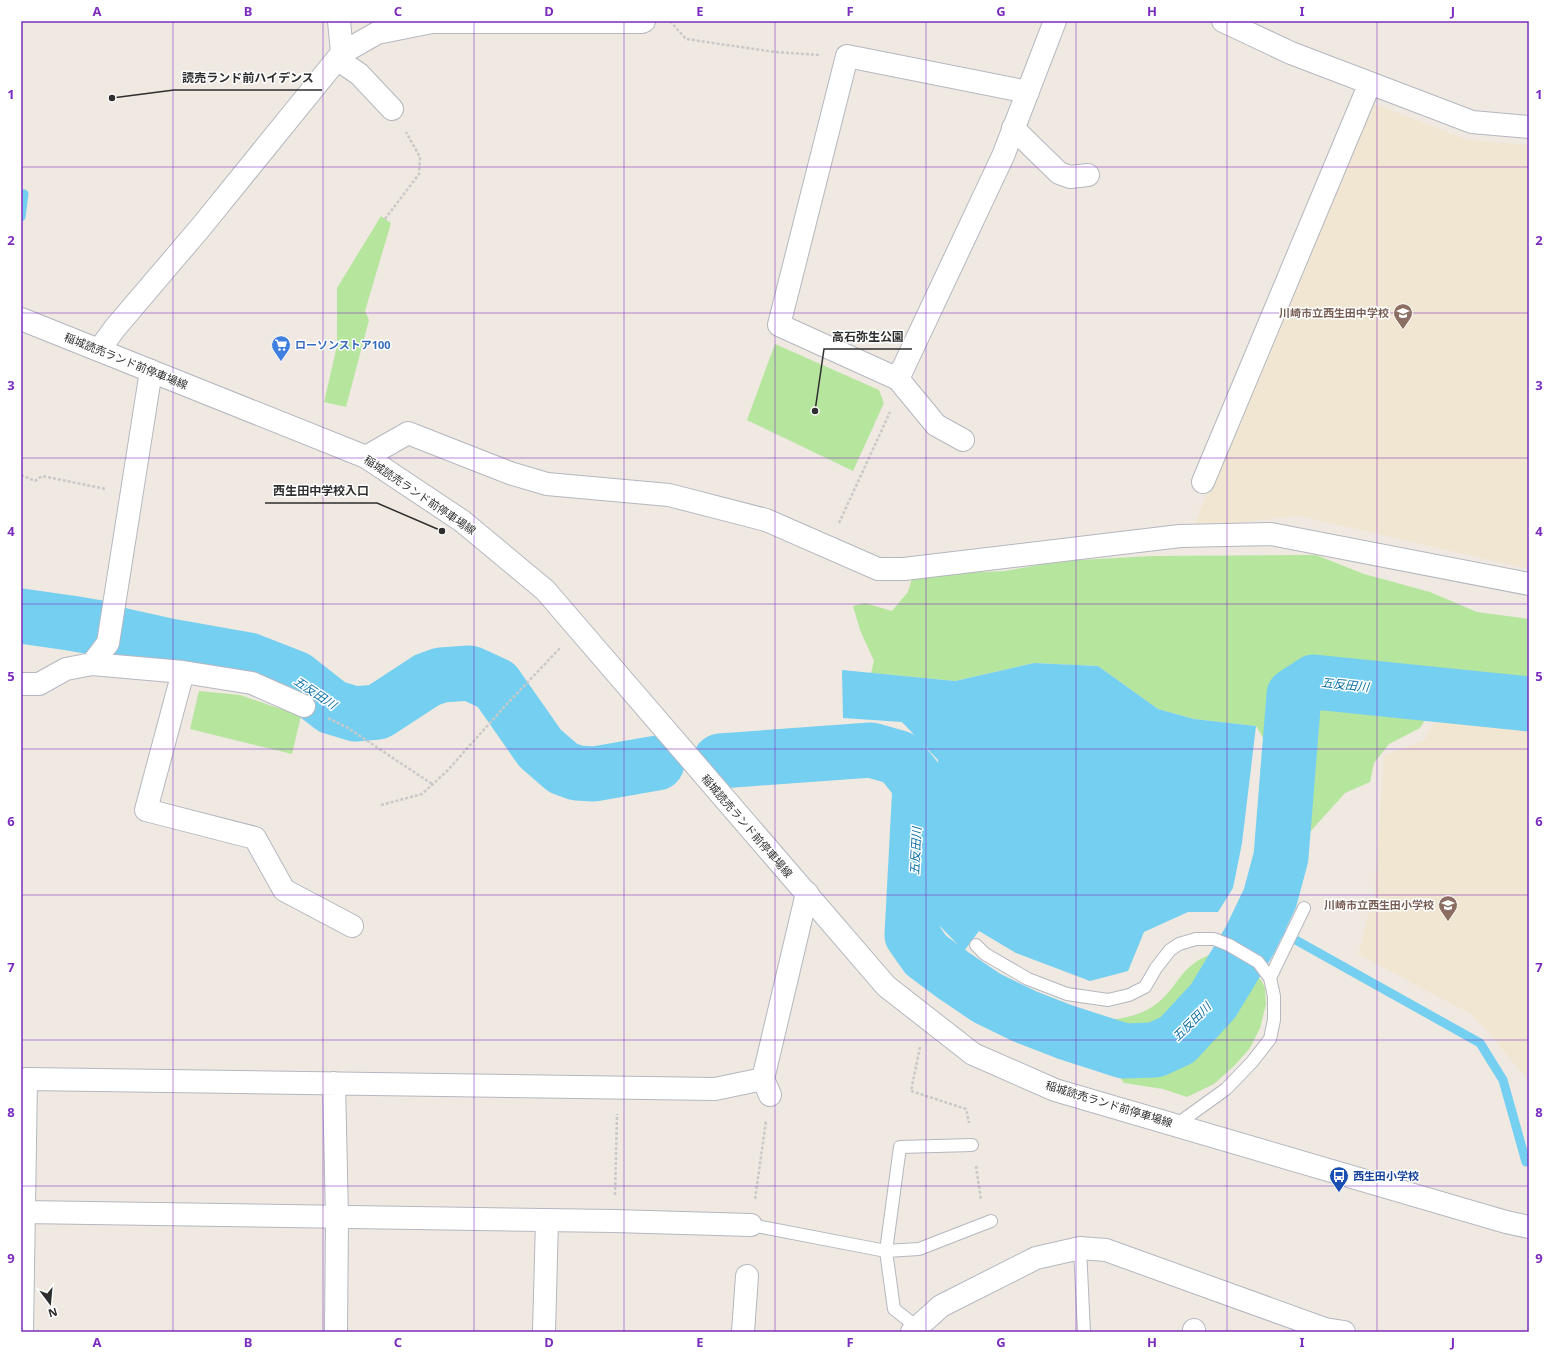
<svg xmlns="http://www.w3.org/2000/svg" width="1550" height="1353" font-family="'Noto Sans','Noto Sans JP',sans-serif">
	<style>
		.education { fill: #f0e6d1 }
		.green { fill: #b6e59e }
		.water { fill: #75cff0 }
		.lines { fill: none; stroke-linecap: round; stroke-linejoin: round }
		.stream { stroke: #75cff0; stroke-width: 9 }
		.river { stroke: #75cff0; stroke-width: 55 }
		.service-casing { stroke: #b4b7c1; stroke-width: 14 }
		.minor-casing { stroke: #b4b7c1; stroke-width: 24 }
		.secondary-casing { stroke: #b4b7c1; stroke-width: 24 }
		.path { stroke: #c9c9c9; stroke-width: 2.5; stroke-dasharray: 3 2; stroke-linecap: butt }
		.service { stroke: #fff; stroke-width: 12 }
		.minor { stroke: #fff; stroke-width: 22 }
		.secondary { stroke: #fff; stroke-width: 22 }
		.grid { fill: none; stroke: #7b2cbf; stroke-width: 1; stroke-opacity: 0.55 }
		.labels { text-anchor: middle; stroke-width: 3; stroke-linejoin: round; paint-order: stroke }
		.education-label { font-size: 11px; font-weight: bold; fill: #785e54; stroke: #fff; text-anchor: end }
		.shop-label { font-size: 11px; font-weight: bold; fill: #366cbe; stroke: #fff; text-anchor: start }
		.street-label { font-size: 11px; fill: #2e2e2e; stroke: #fff }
		.transit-label { font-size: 11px; font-weight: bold; fill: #164399; stroke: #fff; text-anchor: start }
		.water-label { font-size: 12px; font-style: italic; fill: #0d6fa3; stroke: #fff }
		.leader { fill: none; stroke: #2e2e2e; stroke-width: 1.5 }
		.callout-dot { fill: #2e2e2e; stroke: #fff; stroke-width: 1.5 }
		.callout-label { font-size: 12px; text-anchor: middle; font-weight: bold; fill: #2e2e2e; stroke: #fff; stroke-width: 3; stroke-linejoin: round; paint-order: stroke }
		.neatline { fill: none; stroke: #7b2cbf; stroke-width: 1.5 }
		.grid-label { font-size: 13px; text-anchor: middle; font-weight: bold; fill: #7b2cbf }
	</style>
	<rect width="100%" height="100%" fill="#efe9e1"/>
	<path class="education" d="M1372,103L1468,140L1529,145V569L1300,516L1193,527Z
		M1440,712L1529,717V1082L1490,1034L1471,1014L1358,954L1375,891L1384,755L1424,741Z"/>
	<path class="green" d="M381,216L391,223L365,311L369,320L346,407L324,402L337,346V288Z
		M775,344L879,390L884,403L853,471L747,420Z
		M1316,555L1364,574L1430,592L1477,612L1529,619V707L1436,702L1420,728L1389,744L1374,763L1370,782L1345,793L1310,832L1293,892L1252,894L1254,861L1262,814L1260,770L1268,746L1256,726L1194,719L1158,709L1098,666L1034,663L955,681L871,673L874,661L860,630L853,606L865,603L892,611L908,592L913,575L1005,571L1061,561L1152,556Z
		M199,691L240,695L301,716L292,754L190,729Z
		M1209,955H1223L1252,972L1261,980L1265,988L1266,1004L1260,1028L1250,1048L1235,1065L1214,1084L1187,1097L1163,1089L1124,1083L1118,1075L1094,1069L1098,1062L1090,1055L1105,1020C1125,1019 1147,1014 1162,999C1181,981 1181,967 1209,955Z"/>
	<path class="water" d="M1034,663L1098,666L1158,709L1194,719L1256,726L1242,843L1233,888L1218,912H1188L1144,932L1128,971L1090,981L1016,953L979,931L964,951L938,924L942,834L938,760L902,722L843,718L842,670L955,681Z"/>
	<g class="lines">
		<path class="stream" d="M21,217L24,194
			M1260,920L1480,1043L1503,1080L1526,1162"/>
		<path class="river" d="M21,616L70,623L100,628L120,635L170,646L249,660L295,678L332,707L355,714L378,712L427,680L441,675L470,673L496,685L540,748L563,768L577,773L594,774L657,763
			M720,761L871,750L899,758L920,784L912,935L926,955L953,975L987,998L1024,1016L1065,1032L1124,1051L1155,1050L1177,1040L1213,1001L1250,940L1270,898L1281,857L1294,695L1314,682L1529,704"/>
		<defs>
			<path id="service" d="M976,945L985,954L1028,979L1067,994L1108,1000L1129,995L1145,987L1156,968L1170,950L1179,944L1196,939H1214L1229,945L1258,962L1270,978L1274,996V1020L1270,1039L1252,1062L1226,1089L1176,1125
				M1270,978L1304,908
				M751,1225L886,1251L919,1249L991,1221
				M1080,1248L1084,1332
				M917,1327L894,1309L886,1251L900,1147L972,1145"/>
			<path id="minor" d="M339,21L342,53
				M1223,21L1291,53L1472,122L1529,127
				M337,59L359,74L392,109
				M1013,128L1059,173L1070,177L1088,175
				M99,350L115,328L201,227L342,53L377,33L432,22H642L644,21
				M898,379L1003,156L1055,21
				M963,440L936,425L898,379L779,325L847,56L1028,92
				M366,457L408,433L510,473L547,484L669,495L766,520L878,569H904L1180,536L1271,534L1529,584
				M1203,482L1370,83
				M92,664L108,643L151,371
				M183,672L146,810L255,838L284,890L352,926
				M21,684H39L66,669L92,664L183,672L252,683L304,706
				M334,1083L337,1217L336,1332
				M770,1095L763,1079L807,893
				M24,1212L614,1221L751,1225
				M1194,1330V1332
				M22,1332L26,1079L715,1089L763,1079
				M544,1332L547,1220
				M743,1332L747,1276
				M912,1332L941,1306L1036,1258L1080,1248L1106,1250L1325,1329L1344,1332"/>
			<path id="secondary" d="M21,319L366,457L462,521L545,590L886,986L973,1054L1055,1090L1506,1222L1529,1227"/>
		</defs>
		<use href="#service" class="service-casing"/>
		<use href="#minor" class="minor-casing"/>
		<use href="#secondary" class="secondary-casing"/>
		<path class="path" d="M670,21L686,39L775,52L820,55
			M385,219L419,174L420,157L406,132
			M21,475L35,481L42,476L106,489
			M839,523L890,412
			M328,718L348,728L432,784
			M381,805L422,794L447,771L505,706L560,648
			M920,1047L911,1091L966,1109L969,1123
			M976,1166L981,1200
			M615,1195L617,1114
			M755,1199L766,1121"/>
		<use href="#service" class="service"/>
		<use href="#minor" class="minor"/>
		<use href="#secondary" class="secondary"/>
	</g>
	<path class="grid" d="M173,21V1332M323,21V1332M474,21V1332M624,21V1332M775,21V1332M926,21V1332M1076,21V1332M1227,21V1332M1377,21V1332M21,167H1529M21,313H1529M21,458H1529M21,604H1529M21,749H1529M21,895H1529M21,1040H1529M21,1186H1529"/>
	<defs>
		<symbol id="school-pin" viewBox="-11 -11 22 30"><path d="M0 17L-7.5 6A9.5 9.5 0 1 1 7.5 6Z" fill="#8d6e63" stroke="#fff"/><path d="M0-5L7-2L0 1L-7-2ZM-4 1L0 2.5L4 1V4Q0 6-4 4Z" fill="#fff"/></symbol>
		<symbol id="supermarket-pin" viewBox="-11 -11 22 30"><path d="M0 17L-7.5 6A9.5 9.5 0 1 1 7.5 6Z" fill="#3f7fe0" stroke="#fff"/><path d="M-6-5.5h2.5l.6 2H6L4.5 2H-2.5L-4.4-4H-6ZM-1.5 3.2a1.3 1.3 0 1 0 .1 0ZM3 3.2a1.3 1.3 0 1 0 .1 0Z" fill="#fff"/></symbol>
		<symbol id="bus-pin" viewBox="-11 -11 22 30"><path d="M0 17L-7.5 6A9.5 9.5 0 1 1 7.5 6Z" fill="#1a4fb4" stroke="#fff"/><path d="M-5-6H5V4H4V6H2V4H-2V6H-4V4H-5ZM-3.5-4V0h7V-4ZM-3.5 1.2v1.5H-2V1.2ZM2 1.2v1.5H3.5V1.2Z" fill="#fff"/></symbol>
	</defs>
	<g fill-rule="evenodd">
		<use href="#school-pin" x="1392" y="302" width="22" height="30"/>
		<use href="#supermarket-pin" x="270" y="334" width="22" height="30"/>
		<use href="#school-pin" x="1437" y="894" width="22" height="30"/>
		<use href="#bus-pin" x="1328" y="1165" width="22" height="30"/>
	</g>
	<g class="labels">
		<g class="education-label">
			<text x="1389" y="317">川崎市立西生田中学校</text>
			<text x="1434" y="909">川崎市立西生田小学校</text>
		</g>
		<g class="shop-label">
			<text x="295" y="349">ローソンストア100</text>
		</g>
		<g class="street-label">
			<text transform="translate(126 361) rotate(22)" y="4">稲城読売ランド前停車場線</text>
			<text transform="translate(420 495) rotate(34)" y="4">稲城読売ランド前停車場線</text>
			<text transform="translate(747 826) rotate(49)" y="4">稲城読売ランド前停車場線</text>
			<text transform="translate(1109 1104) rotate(17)" y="4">稲城読売ランド前停車場線</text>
		</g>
		<g class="transit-label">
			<text x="1353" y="1180">西生田小学校</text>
		</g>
		<g class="water-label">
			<text transform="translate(1345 685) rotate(6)" y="4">五反田川</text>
			<text transform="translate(315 693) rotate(34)" y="4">五反田川</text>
			<text transform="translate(916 851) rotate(-87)" y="4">五反田川</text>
			<text transform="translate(1192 1022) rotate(-45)" y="4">五反田川</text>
		</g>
	</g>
	<path class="leader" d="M112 98L174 90H322M815 411L824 349H912M442 531L377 503H265"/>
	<g class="callout-dot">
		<circle cx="112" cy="98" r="4"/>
		<circle cx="815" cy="411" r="4"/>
		<circle cx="442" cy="531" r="4"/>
	</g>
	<g class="callout-label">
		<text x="248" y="82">読売ランド前ハイデンス</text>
		<text x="868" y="341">高石弥生公園</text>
		<text x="321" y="495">西生田中学校入口</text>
	</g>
	<rect width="1550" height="1353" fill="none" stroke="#ffffff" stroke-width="44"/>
	<g transform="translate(50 1303) rotate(164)" stroke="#ffffff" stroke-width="3" paint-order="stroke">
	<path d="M0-3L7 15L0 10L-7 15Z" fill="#2e2e2e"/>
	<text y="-6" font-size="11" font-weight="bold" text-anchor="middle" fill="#2e2e2e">N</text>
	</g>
	<rect x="22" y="22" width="1506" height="1309" class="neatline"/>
	<g class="grid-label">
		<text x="97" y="16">A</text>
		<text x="248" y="16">B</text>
		<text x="398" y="16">C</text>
		<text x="549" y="16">D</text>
		<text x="700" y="16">E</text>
		<text x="850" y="16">F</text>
		<text x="1001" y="16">G</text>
		<text x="1152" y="16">H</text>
		<text x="1302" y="16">I</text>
		<text x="1453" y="16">J</text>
		<text x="11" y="99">1</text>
		<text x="1539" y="99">1</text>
		<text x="11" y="245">2</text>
		<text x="1539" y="245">2</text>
		<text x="11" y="390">3</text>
		<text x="1539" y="390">3</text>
		<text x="11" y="536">4</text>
		<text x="1539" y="536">4</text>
		<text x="11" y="681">5</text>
		<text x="1539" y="681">5</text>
		<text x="11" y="826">6</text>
		<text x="1539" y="826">6</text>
		<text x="11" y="972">7</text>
		<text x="1539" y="972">7</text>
		<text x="11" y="1117">8</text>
		<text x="1539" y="1117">8</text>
		<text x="11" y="1263">9</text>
		<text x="1539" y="1263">9</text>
		<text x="97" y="1347">A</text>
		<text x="248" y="1347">B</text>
		<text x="398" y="1347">C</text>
		<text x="549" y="1347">D</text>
		<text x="700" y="1347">E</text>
		<text x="850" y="1347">F</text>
		<text x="1001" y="1347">G</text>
		<text x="1152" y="1347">H</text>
		<text x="1302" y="1347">I</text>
		<text x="1453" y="1347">J</text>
	</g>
</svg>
